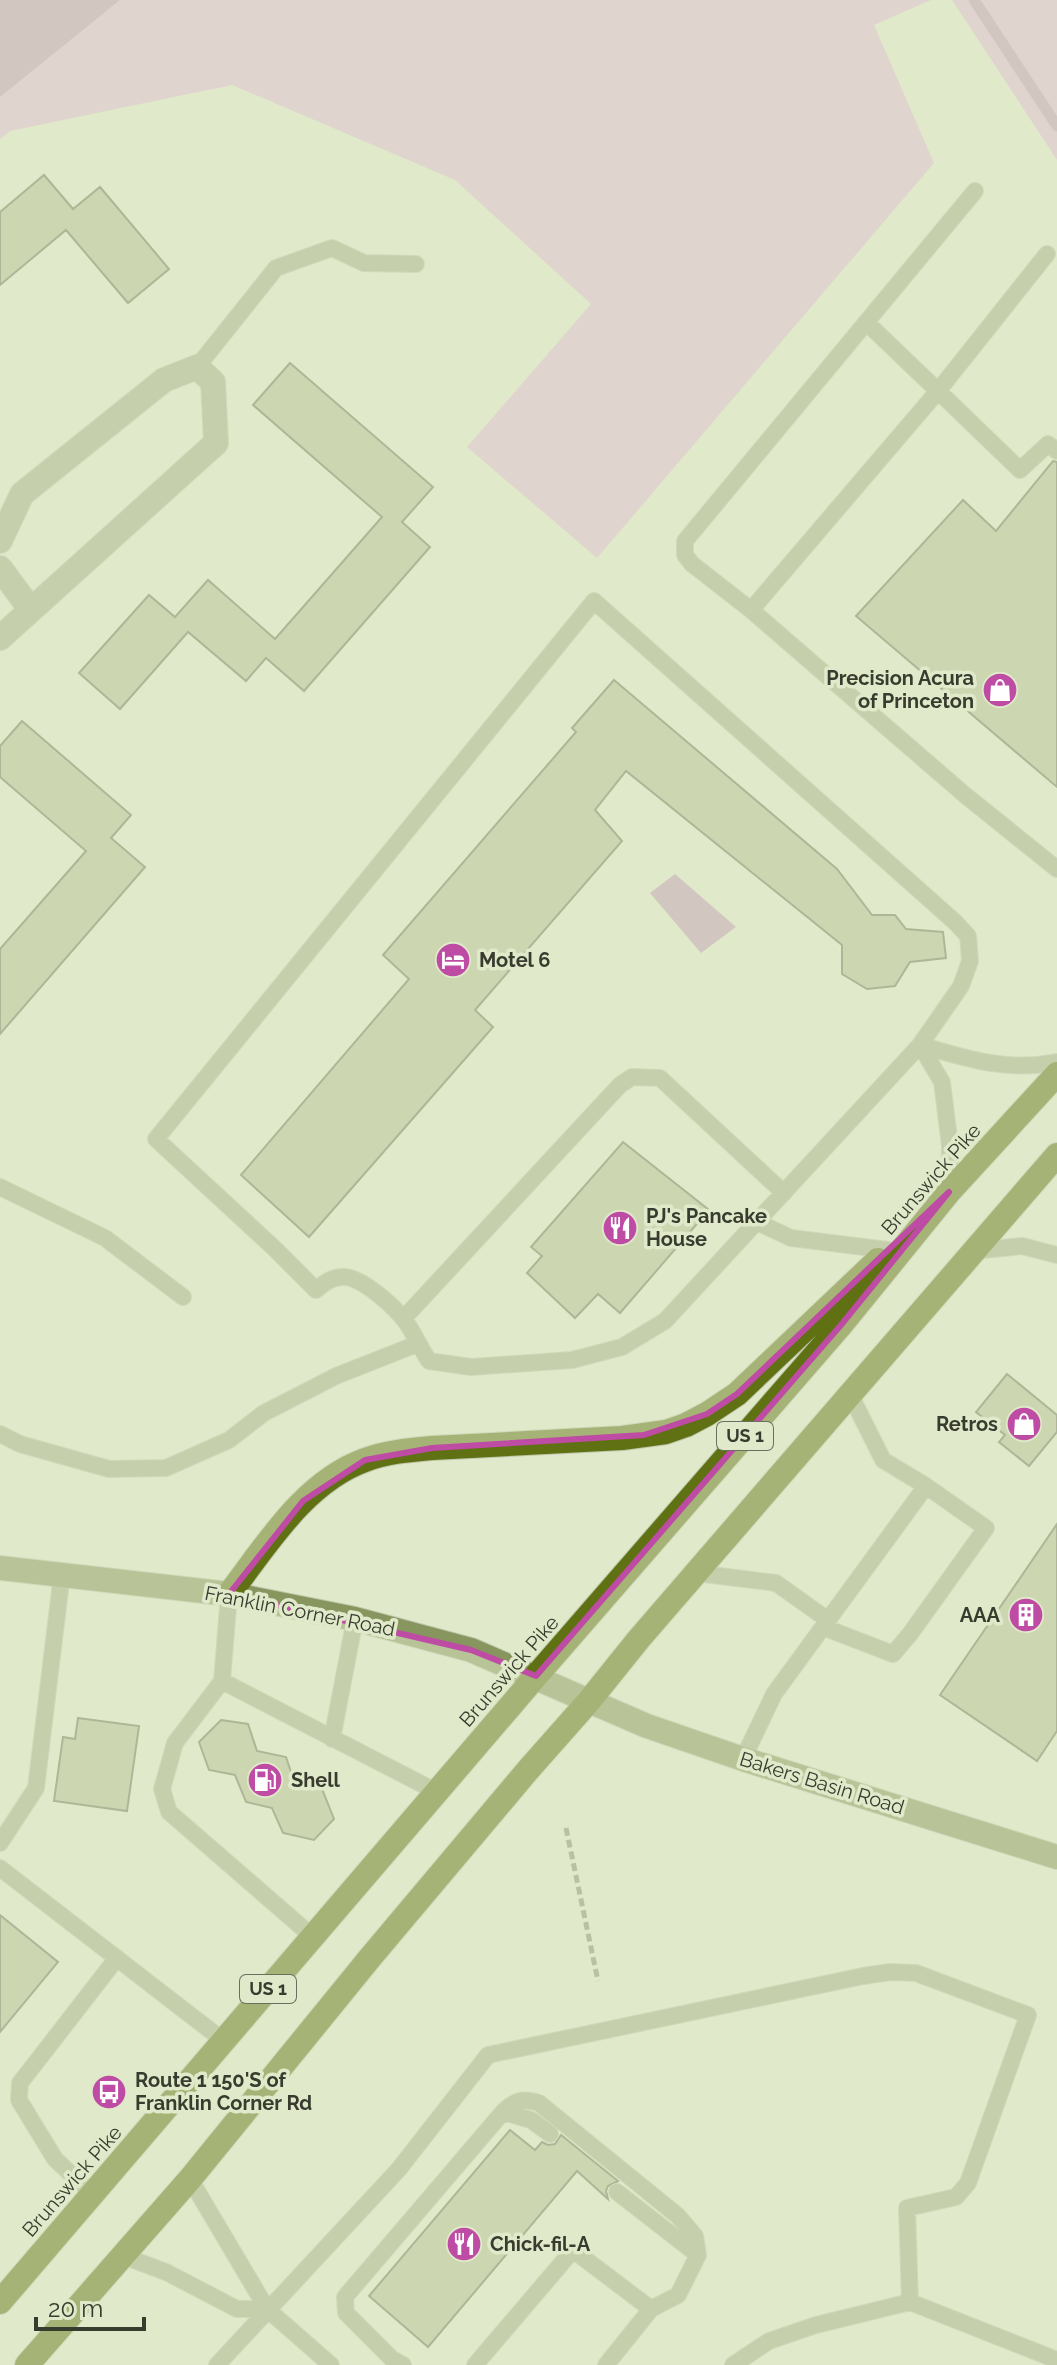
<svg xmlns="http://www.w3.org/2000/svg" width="1057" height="2365" font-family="Raleway,sans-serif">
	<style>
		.green { fill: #debdd4 }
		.water { fill: #c29db7 }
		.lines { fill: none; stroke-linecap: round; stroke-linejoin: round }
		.stream { stroke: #c29db7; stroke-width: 11 }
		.building { fill: #b3be96; stroke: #71795c; stroke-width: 2 }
		.lane-casing { stroke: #bec6aa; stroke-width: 18 }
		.street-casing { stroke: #bec6aa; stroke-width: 26 }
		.secondary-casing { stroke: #bec6aa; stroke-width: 26 }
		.highway-casing { stroke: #bec6aa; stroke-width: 26 }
		.path { stroke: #8a907a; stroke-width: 5; stroke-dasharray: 8 4; stroke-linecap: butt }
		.lane { stroke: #a5b08b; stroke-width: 16 }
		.street { stroke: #a5b08b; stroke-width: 24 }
		.secondary { stroke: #87955e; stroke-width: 24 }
		.highway { stroke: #5f7112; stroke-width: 24 }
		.marked { fill: none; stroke: #be4ba4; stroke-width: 6; stroke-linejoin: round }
		.labels { text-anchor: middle; stroke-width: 7; stroke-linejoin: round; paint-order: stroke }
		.shield { fill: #e0e9c9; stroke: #6a705d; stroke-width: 2 }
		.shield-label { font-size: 18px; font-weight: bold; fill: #383c2f }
		.poi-label { font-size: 20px; font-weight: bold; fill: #383c2f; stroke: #e0e9c9; text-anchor: start }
		.street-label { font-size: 20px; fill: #383c2f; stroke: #e0e9c9 }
	</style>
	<rect width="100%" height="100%" fill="#e0e9c9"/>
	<path class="green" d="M0,0H931L874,25L934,163L597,558L467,447L591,304L455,180L232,85L10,131L0,139Z
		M952,0H1057V160Z"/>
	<path class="water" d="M0,0H120L0,97Z
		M675,874L736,927L701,953L650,893Z"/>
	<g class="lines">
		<path class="stream" d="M974,0L1057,126"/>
	</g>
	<path class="building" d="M44,175L73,209L100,187L169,269L128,303L66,230L0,285V212Z
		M290,363L433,487L402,522L430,547L304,691L266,658L246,681L188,632L120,709L79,673L149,595L175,617L208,580L275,639L382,517L253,405Z
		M1053,461L1057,462V787L856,616L963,500L996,531Z
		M614,680L837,869L872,915H895L906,929L943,932L946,958L910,962L895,986L867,989L842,974V945L626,771L595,810L622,841L475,1010L493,1027L309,1237L241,1175L409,979L383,955L576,732L572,728Z
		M22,721L131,815L111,838L145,867L0,1034V949L86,851L0,777V746Z
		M623,1142L709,1210L620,1313L598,1294L575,1318L527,1273L542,1256L531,1247Z
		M1007,1374L1057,1415V1432L1029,1466L999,1442L1005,1435L976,1412Z
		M1057,1524V1731L1037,1761L940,1695Z
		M78,1718L139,1726L127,1811L54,1801L63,1737L75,1739Z
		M221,1720L248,1724L257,1751L286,1757L295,1784L322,1789L334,1819L314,1840L283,1833L272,1808L246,1802L235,1775L209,1770L199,1742Z
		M0,1915L58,1962L0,2032Z
		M510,2130L535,2150L542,2142L548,2145L555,2144L561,2135L618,2181L608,2186L606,2191L608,2199L577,2171L428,2347L369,2296Z"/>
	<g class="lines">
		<defs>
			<path id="lane" d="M867,323L938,391L1047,254
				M197,367L276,268L332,248L364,263L416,264
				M1057,451L1048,444L1020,470L938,391L751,610L965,795L1057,869
				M594,601L955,922L968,936L970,961L961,986L920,1045L665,1321L622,1347L572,1360L471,1367L429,1361C420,1348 412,1328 402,1317C391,1304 362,1278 345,1277C333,1276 324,1283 316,1290L274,1248L156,1139Z
				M751,610L692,564L685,555V541L975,191
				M920,1045L942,1082L950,1146L949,1192
				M920,1045C967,1059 1007,1072 1057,1062
				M0,1187L105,1238L183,1297
				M757,1222L791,1238L888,1250
				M974,1251L1022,1246L1057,1255
				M404,1318L620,1085L632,1077L660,1078L784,1193
				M850,1394L883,1460L926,1486
				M0,1434L20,1444L109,1469L166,1468L229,1440L264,1413L336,1376L417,1344
				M696,1573L776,1583L828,1620
				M229,1594L222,1681L175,1743L162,1789L169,1812L313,1937
				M222,1681L437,1792
				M332,1739L355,1619
				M743,1759L774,1694L926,1486L986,1528L910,1634L893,1654L823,1627
				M0,1843L36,1788L62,1574
				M0,1868L224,2041
				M503,2112C515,2100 523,2098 539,2103L678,2216L695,2236L698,2255L678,2295L651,2309
				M190,2179L267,2309L331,2365
				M617,2192L698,2255
				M92,2194L55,2159L19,2100L20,2083L117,1958
				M123,2256L166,2272L237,2309H267
				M217,2365L399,2169L488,2055L863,1976L890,1972L916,1973L1028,2015L968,2183L956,2197L907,2208L910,2302L1057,2360
				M403,2365L392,2359L346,2313L345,2297L503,2112L531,2120L550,2134
				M475,2365L573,2250L651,2309L606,2365
				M733,2365L769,2341L816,2325L910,2302"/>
			<path id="street" d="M0,541L22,494L164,380L197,367L213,382L216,443L0,638
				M0,568L31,610"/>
			<path id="secondary" d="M0,1568L229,1594L355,1619L471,1650L647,1726L743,1759L1057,1857"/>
			<path id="highway" d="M229,1594C266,1546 304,1482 365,1460C386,1452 409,1450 432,1448L622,1438L666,1432L686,1425L707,1414L737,1394L878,1260
				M0,2302L536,1676L841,1325L949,1192L1057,1074
				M27,2365L190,2179L369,1959L528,1770L589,1701L638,1640L1057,1155"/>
		</defs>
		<use href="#lane" class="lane-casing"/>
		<use href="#street" class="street-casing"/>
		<use href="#secondary" class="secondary-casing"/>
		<use href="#highway" class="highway-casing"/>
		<path class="path" d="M566,1828L598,1981"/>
		<use href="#lane" class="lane"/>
		<use href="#street" class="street"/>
		<use href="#secondary" class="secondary"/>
		<use href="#highway" class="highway"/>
	</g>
	<path d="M0 0H1057V2365H0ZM949,1192L841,1325L536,1676L471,1650L229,1594L303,1501L365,1460L432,1448L644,1435L707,1414L737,1394Z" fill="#e0e9c9" fill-opacity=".55" fill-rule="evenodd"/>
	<path class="marked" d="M949,1192L841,1325L536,1676L471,1650L229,1594L303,1501L365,1460L432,1448L644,1435L707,1414L737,1394Z"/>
	<defs>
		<symbol id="shop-disc" viewBox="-11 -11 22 22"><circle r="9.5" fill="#be4ba4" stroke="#e0e9c9"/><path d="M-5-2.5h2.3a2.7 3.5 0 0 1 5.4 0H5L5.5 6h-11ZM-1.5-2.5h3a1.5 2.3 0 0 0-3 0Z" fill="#fff"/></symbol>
		<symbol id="hotel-disc" viewBox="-11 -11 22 22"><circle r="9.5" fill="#be4ba4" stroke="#e0e9c9"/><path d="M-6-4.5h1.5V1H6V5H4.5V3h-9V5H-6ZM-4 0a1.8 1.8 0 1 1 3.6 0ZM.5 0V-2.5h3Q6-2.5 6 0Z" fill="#fff"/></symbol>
		<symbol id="restaurant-disc" viewBox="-11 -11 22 22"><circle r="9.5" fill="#be4ba4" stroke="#e0e9c9"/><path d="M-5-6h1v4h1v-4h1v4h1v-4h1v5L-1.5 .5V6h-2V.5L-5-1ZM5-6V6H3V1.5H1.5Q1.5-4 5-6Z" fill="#fff"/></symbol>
		<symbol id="building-disc" viewBox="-11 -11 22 22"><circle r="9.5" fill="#be4ba4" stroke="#e0e9c9"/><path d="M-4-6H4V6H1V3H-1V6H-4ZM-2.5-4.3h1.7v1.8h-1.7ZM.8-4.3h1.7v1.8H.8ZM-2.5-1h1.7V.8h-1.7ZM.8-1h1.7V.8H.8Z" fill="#fff"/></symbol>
		<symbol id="fuel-disc" viewBox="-11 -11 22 22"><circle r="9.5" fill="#be4ba4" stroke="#e0e9c9"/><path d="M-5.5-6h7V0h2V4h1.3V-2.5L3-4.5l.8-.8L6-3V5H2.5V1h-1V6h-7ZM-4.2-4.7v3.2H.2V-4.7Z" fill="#fff"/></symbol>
		<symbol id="bus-disc" viewBox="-11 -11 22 22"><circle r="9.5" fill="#be4ba4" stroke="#e0e9c9"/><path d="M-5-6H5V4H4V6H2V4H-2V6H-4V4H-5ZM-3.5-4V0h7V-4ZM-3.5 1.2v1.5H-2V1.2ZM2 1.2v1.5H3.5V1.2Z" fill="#fff"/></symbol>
	</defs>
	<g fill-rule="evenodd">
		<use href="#shop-disc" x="980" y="670" width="40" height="40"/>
		<use href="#hotel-disc" x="433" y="940" width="40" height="40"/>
		<use href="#restaurant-disc" x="600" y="1208" width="40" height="40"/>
		<use href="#shop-disc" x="1004" y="1404" width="40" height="40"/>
		<use href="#building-disc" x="1006" y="1595" width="40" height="40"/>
		<use href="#fuel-disc" x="245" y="1760" width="40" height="40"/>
		<use href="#bus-disc" x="89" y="2072" width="40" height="40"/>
		<use href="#restaurant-disc" x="444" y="2224" width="40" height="40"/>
	</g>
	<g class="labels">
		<g class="shield">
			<rect x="717" y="1422" width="56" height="28" rx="6"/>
			<rect x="240" y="1975" width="56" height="28" rx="6"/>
		</g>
		<g class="shield-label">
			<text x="745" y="1442">US 1</text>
			<text x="268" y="1995">US 1</text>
		</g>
		<g class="poi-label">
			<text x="974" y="685" text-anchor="end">Precision Acura<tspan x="974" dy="23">of Princeton</tspan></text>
			<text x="479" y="967">Motel 6</text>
			<text x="646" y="1223">PJ's Pancake<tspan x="646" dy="23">House</tspan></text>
			<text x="998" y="1431" text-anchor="end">Retros</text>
			<text x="1000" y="1622" text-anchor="end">AAA</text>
			<text x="291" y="1787">Shell</text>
			<text x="135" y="2087">Route 1 150'S of<tspan x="135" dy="23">Franklin Corner Rd</tspan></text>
			<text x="490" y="2251">Chick-fil-A</text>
		</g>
		<g class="street-label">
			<text transform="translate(931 1179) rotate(-49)" y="7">Brunswick Pike</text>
			<text transform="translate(300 1611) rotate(11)" y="7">Franklin Corner Road</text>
			<text transform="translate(509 1671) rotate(-49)" y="7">Brunswick Pike</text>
			<text transform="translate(822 1783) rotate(17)" y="7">Bakers Basin Road</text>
			<text transform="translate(72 2181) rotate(-49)" y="7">Brunswick Pike</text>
		</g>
	</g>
	<path d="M36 2317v12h108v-12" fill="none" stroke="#383c2f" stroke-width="4"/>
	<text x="48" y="2317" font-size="24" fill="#383c2f" stroke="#e0e9c9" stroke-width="6" paint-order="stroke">20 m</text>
</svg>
